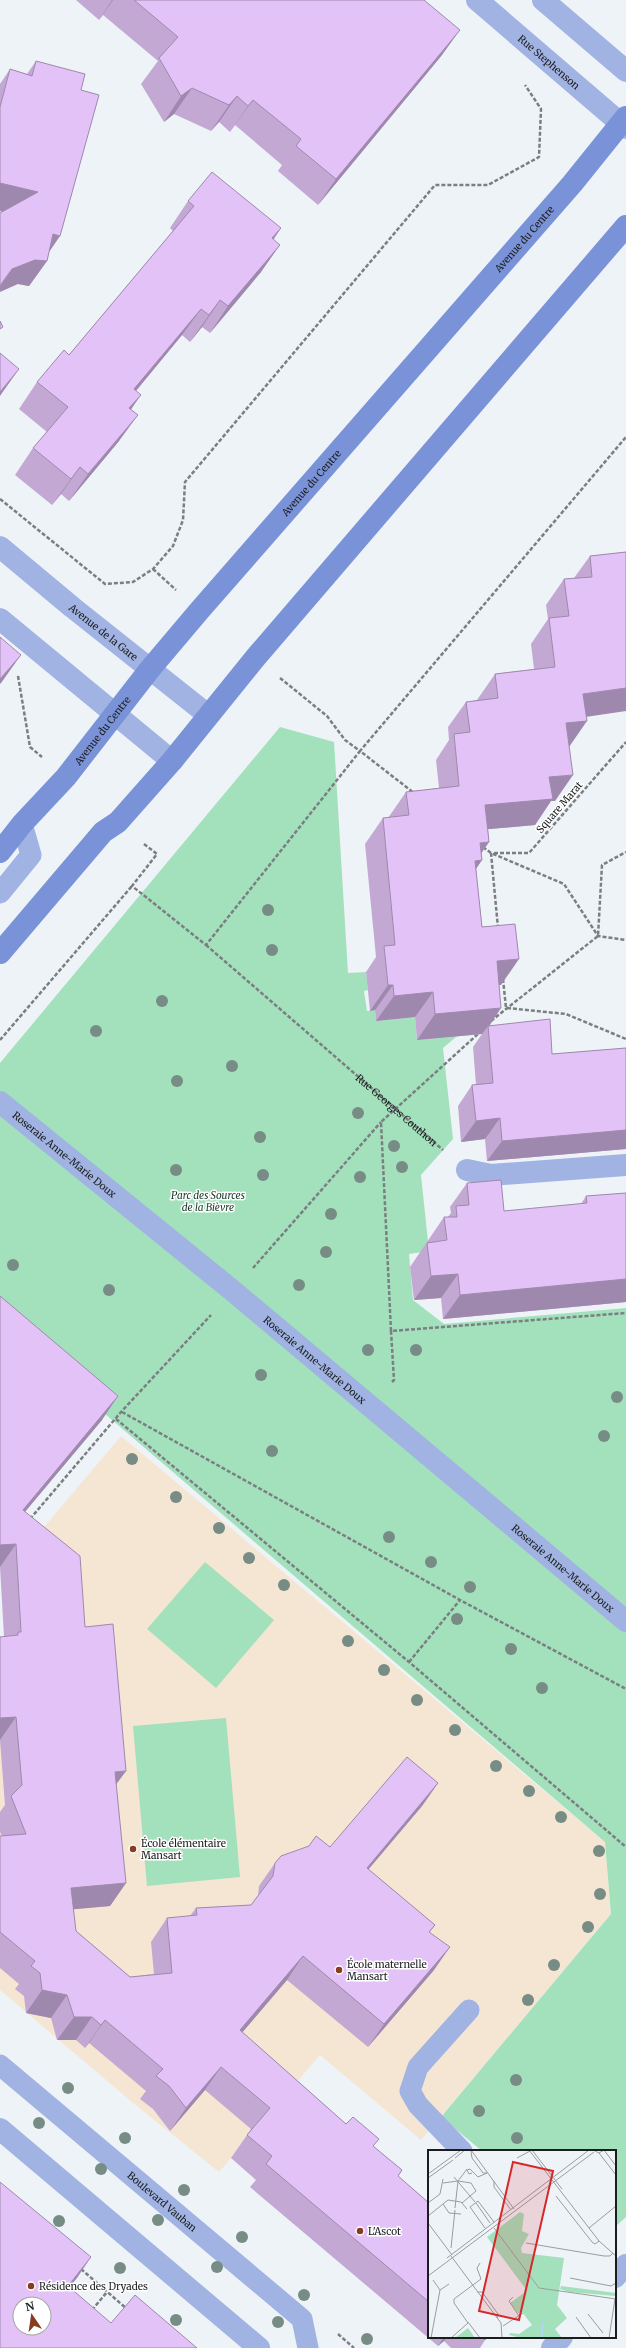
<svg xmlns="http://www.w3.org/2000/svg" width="626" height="2348" font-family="Merriweather,serif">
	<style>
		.education { fill: #f4e6d3 }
		.green { fill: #a2e1bc }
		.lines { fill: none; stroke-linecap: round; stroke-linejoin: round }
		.path { stroke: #7b7f82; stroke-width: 2.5; stroke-dasharray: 4 2; stroke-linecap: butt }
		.service { stroke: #a1b3e2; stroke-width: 21 }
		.pedestrian { stroke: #a1b3e2; stroke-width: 22 }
		.minor { stroke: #a1b3e2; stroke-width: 22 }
		.tertiary { stroke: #a1b3e2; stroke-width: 22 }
		.secondary { stroke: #7a93d8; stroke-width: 22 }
		.tree { fill: #778c84 }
		.wall { fill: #c3a8d4 }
		.shaded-wall { fill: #9f88ad }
		.building { fill: #e3c3f7; stroke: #9f88ad; fill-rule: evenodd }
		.poi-dot { fill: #863d20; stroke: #fff; stroke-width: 1.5 }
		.labels { text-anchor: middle; stroke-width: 3; stroke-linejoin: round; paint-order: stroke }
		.street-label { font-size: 10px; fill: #1a1c1e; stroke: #fff }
		.park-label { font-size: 10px; font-style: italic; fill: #153725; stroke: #fff }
		.poi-label { font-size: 10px; fill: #1a1c1e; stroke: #fff; text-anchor: start }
		.inset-river { fill: none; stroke: #b5d3f6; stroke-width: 2 }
		.inset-road { fill: none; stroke: #999da1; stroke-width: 1 }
		.view { fill: #d62828; fill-opacity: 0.15; stroke: #d62828; stroke-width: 2 }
		.inset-edge { fill: none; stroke: #1a1c1e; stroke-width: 2 }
	</style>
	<rect width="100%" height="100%" fill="#eef3f8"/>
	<path class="education" d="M121,1436L605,1842L611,1914L421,2140L320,2055L219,2172L133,2103L0,1990V1656L5,1655L1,1578Z"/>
	<path class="green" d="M280,727L334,742L348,973L366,972L368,990L364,991L367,1011L375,1010L376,1021L415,1017L417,1040L450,1037L482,1015L443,1048L453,1139L421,1175L429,1251L409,1254L413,1300L444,1324L626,1308V2217L615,2227V2151H482L441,2117L611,1914L605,1842L0,1324V1063Z
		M205,1562L274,1620L216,1688L147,1629Z
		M226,1718L240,1877L147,1886L133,1726Z"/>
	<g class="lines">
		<g class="path">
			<path d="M0,499L105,584L133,582L153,569L173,546L183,520L185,482L435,185H488L539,157L541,109L525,85"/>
			<path d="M153,569L176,590"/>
			<path d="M18,676L30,747L42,757"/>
			<path d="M280,678L327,716L345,740L360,751L626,437"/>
			<path d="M144,844L157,854L132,886L206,945L360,751L414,793"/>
			<path d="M483,847L491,853L564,884L598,936L626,940"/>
			<path d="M491,853L498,928"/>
			<path d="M494,853H529L626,742"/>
			<path id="s1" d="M206,945L443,1150"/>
			<path d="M503,979L506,1008"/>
			<path d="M507,1008L566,1014L626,1039"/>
			<path d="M491,1021L598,936L602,865L626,852"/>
			<path d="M0,1040L132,886"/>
			<path d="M253,1268L381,1122"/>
			<path d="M391,1331L381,1122L479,1033"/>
			<path d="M392,1382L394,1380L391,1331L626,1313"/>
			<path d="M122,1412L460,1600L626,1689"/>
			<path d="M116,1419L409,1662L626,1847"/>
			<path d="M30,1519L121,1412L211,1315"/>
			<path d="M409,1662L460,1600"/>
			<path d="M81,2269L127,2309"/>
			<path d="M92,2310L107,2292"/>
			<path d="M338,2334L354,2348"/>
		</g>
		<g class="service">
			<path d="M0,893L31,855L22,824"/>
			<path id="s2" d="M0,2065L302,2319L308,2348"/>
			<path d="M462,2151L418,2105L410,2091L418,2067L469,2010"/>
		</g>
		<g class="pedestrian">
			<path id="s3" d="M0,1102L233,1291L626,1621"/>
			<path d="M467,1170L491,1175L626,1165"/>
		</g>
		<g class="minor">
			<path id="s4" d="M477,0L626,128"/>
			<path d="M543,0L626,71"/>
			<path id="s5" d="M0,547L72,607L208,715"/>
			<path d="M0,619L172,761"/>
			<path d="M615,2277L626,2265"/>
			<path d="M552,2348L562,2337"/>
		</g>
		<path class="tertiary" d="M0,2129L259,2348"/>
		<g class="secondary">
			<path id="s6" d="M0,852L22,824L66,777L150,669L199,611L572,184L626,117"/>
			<path d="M0,953L103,832L118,822L172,761L256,657L626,226"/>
		</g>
	</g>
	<g class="tree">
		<circle cx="268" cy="910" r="6"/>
		<circle cx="272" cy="950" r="6"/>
		<circle cx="162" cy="1001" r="6"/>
		<circle cx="96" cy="1031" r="6"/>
		<circle cx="232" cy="1066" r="6"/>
		<circle cx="177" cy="1081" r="6"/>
		<circle cx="358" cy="1113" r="6"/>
		<circle cx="260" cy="1137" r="6"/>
		<circle cx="394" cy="1146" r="6"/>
		<circle cx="402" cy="1167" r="6"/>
		<circle cx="176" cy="1170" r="6"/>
		<circle cx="263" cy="1175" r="6"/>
		<circle cx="360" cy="1177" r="6"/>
		<circle cx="331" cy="1214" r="6"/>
		<circle cx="326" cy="1252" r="6"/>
		<circle cx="13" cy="1265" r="6"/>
		<circle cx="299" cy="1285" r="6"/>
		<circle cx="109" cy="1290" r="6"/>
		<circle cx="368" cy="1350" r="6"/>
		<circle cx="416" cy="1350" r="6"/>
		<circle cx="261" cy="1375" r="6"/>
		<circle cx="617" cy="1397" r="6"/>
		<circle cx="604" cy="1436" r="6"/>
		<circle cx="272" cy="1451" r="6"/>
		<circle cx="132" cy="1459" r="6"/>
		<circle cx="176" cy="1497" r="6"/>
		<circle cx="219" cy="1528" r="6"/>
		<circle cx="389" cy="1537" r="6"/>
		<circle cx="249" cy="1558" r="6"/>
		<circle cx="431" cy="1562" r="6"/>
		<circle cx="284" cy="1585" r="6"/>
		<circle cx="470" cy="1587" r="6"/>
		<circle cx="457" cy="1619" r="6"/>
		<circle cx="348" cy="1641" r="6"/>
		<circle cx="511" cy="1649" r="6"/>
		<circle cx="384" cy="1670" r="6"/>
		<circle cx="542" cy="1688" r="6"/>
		<circle cx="417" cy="1700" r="6"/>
		<circle cx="455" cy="1730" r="6"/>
		<circle cx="496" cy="1766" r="6"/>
		<circle cx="529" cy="1791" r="6"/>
		<circle cx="561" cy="1817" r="6"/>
		<circle cx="599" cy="1851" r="6"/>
		<circle cx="600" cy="1894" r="6"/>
		<circle cx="588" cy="1927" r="6"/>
		<circle cx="554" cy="1965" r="6"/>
		<circle cx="528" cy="2000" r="6"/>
		<circle cx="516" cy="2080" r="6"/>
		<circle cx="68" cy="2088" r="6"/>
		<circle cx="479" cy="2111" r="6"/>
		<circle cx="39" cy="2123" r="6"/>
		<circle cx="125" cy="2138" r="6"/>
		<circle cx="517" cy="2138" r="6"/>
		<circle cx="101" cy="2169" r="6"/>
		<circle cx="184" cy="2190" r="6"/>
		<circle cx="158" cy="2220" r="6"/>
		<circle cx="59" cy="2221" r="6"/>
		<circle cx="242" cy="2237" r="6"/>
		<circle cx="217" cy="2267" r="6"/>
		<circle cx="120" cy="2268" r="6"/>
		<circle cx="304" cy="2295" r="6"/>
		<circle cx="176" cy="2320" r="6"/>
		<circle cx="278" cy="2322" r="6"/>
		<circle cx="367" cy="2339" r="6"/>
	</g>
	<path class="wall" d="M76,0H424L442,55L318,205L278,171L282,165L235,125L230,132L219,122L211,131L174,114L164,122L141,84L158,61L103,15L99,20Z
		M36,61L81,90L47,261L29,286L18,284L2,212L0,211V84L10,69L27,74Z
		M188,201L281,228L274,239L261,272L210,333L202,327L190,342L182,335L136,391L131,409L119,441L69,501L61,494L52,505L15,475L33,448L47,432L19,409L37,382L69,355L173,231L170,228Z
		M626,552L586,717L569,746L555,801H551L535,825L488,829L489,842L481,853L482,860L476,869L482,927L501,985H499L489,1026L552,1054L626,1048V1149L487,1161L485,1139L461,1142L458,1106L472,1085H476L473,1047L482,1034L417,1040L415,1017L376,1021L375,1010L370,1011L366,972L376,957L365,844L383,818H388L406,792L439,788L436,760L449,740L448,727L466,702L477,700L495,674L534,669L531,644L548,619L546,605L564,579L574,578L590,556Z
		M467,1183L504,1211L581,1204L586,1196L626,1193V1302L443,1319L441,1298L414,1300L410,1267L444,1217H448L451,1213L450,1207Z
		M0,1296L102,1420L25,1512L85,1627L126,1771L116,1784L126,1883L110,1906L73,1909L76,1931L130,1977L154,1974L151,1942L167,1918L190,1916L196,1908L251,1905L258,1896L259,1886L275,1863L330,1847L438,1783L422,1806L368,1870L435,1925L430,1932L434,1970L368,2047L287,1980L242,2032L346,2124L402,2170L398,2176L429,2203V2337H487L485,2340L480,2348H451L444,2341L438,2346L250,2187L256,2180L231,2158L247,2135L251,2129L205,2090L170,2131L153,2109L140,2099L146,2091L89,2043L85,2048L76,2040H57L51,2018L26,2013L24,1996L15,1989L19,1984L0,1968V1836H2L0,1832V1812L5,1805L0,1740L4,1636L0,1567Z"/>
	<path class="shaded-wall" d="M112,0H113L99,20Z
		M460,30L442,55L318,205L336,179Z
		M192,88L174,114L164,122L181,96Z
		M237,96L219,122L211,131L229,105Z
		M253,100L235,125L230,132L248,106Z
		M0,183L38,192L21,216L0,211Z
		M281,228L262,255L272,238Z
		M53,234L60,236L43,261H47L29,286L18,284L0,292V286L12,269Z
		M280,245L261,272L210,333L228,306Z
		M220,300L202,327L190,342L209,315Z
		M201,309L182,335L115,416L134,389Z
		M19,369L2,393L0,396V392Z
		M141,395L123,421L129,408Z
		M138,415L119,441L69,501L88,474Z
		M80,467L61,494L52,505L71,479Z
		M21,655L1,683L0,684V679Z
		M626,688V711L565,720L583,694Z
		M587,721L569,747L566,723Z
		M573,775L555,801H551L535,825L467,831L485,805L549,777Z
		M489,842L476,861L482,860L464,886L480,843Z
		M519,959L501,985L479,987L497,961Z
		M388,985H393L375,1010L370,1011Z
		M433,992L415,1017L376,1021L394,996Z
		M501,1008L488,1028V1026L482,1034L417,1040L435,1014Z
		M500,1118L485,1139L461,1142L476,1121Z
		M626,1130V1149L487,1161L502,1141Z
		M458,1274L441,1298L414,1300L431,1276Z
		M626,1279V1302L443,1319L460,1295Z
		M118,1396L102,1420L7,1533L23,1510Z
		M16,1544L0,1567V1545Z
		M16,1717L0,1740V1718Z
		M126,1771L109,1794L115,1772Z
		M438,1783L422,1806L350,1891L367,1868Z
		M126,1883L110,1906L55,1911L71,1888Z
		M450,1947L434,1970L368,2047L384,2024Z
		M303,1956L287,1980L224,2054L240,2030Z
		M42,1990L67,1995L51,2018L26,2013Z
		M74,2017H92L76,2040H57Z
		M105,2020L89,2043L85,2048L101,2025Z
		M221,2067L205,2090L170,2131L186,2108Z
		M91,2257L77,2278L53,2307L68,2286Z
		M444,2337H447L444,2341L438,2346Z"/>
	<path class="building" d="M134,0H424L460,30L336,179L296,146L301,139L253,100L248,106L237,96L229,105L192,88L181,96L159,58L178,37Z
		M36,61L85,74L81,90L99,95L60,236L53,234L47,261L35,260L12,269L1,284L0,290V213L38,192L0,183V107L10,69L32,76Z
		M212,172L281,228L272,238L280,245L228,306L220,300L209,315L201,309L134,389L141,395L129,408L138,415L88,474L80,467L71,479L33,448L68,407L37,382L64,350L69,355L194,206L188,201Z
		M0,321L3,327L0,329Z
		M0,353L19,369L0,392Z
		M626,552V688L583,694L587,721L566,723L573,775L549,777L553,799L485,805L489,842L480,843L482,860L475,861L482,927L515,924L519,959L497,961L501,1008L435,1014L433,992L394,996L393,985H388L384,946L395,945L383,818L409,815L406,792L459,786L454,734L470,732L466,702L498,698L495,674L555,667L549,618L569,616L564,579L592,577L590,556Z
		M0,637L21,655L0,679Z
		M550,1019L552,1054L626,1048V1130L502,1141L500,1118L476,1121L472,1085L493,1083L488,1026Z
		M501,1180L504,1211L587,1203L586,1196L626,1193V1279L460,1295L458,1274L431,1276L427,1243L447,1240L444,1217H457L456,1206L469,1205L467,1183Z
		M0,1296L118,1396L23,1510L80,1556L85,1627L113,1624L126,1771L115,1772L126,1883L71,1888L76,1931L130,1977L172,1973L167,1918L197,1915L196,1908L251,1905L273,1876L275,1863L281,1856L309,1846L316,1836L330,1847L407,1757L438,1783L367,1868L435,1925L429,1932L450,1947L384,2024L303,1956L240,2030L346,2124L353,2117L379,2139L373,2146L402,2170L398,2176L429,2203V2302L266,2164L272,2156L247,2135L270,2108L221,2067L186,2108L169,2086L156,2076L163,2069L105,2020L101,2025L92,2017H74L67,1995L42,1990L40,1973L31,1966L35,1961L0,1932V1836L26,1834L11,1796L22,1785L16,1717L0,1718V1637L18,1635V1632H21L16,1544L0,1545Z
		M0,2182L91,2257L68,2286L111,2323L135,2295L197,2348H0ZM20,2304H44V2328H20Z
		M481,2337H487L485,2340Z"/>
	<g class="poi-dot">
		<circle cx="133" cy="1849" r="4"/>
		<circle cx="339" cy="1970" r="4"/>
		<circle cx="360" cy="2231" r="4"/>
		<circle cx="31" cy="2286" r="4"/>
	</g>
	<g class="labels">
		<g class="street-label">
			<text dy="4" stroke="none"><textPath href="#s4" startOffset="95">Rue Stephenson</textPath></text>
			<text dy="4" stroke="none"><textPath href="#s6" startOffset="807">Avenue du Centre</textPath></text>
			<text dy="4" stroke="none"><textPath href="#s6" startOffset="483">Avenue du Centre</textPath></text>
			<text dy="4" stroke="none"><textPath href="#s5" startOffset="134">Avenue de la Gare</textPath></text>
			<text dy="4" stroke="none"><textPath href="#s6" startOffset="159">Avenue du Centre</textPath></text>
			<text transform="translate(559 807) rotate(-49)" y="4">Square Marat</text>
			<text dy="4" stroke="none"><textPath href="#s1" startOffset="252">Rue Georges Couthon</textPath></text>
			<text dy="4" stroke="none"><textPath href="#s3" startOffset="83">Roseraie Anne-Marie Doux</textPath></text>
			<text dy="4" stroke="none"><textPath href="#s3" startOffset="407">Roseraie Anne-Marie Doux</textPath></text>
			<text dy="4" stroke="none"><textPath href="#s3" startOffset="731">Roseraie Anne-Marie Doux</textPath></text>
			<text dy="4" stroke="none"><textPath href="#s2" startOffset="212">Boulevard Vauban</textPath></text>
		</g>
		<g class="park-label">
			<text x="208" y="1199">Parc des Sources<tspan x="208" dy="12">de la Bièvre</tspan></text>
		</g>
		<g class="poi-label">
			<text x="141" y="1847">École élémentaire<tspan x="141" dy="12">Mansart</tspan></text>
			<text x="347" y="1968">École maternelle<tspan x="347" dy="12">Mansart</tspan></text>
			<text x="368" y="2235">L'Ascot</text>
			<text x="39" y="2290">Résidence des Dryades</text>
		</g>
	</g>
	<g transform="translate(428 2150)">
		<rect width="188" height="188" fill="#eef3f8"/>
		<path d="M92,62L96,64L94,81L101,84L93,98L94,103L136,108L129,155L139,168L127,179L134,188H93L81,185L82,183L91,184L104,175L94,162L90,163L82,153L96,143L97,138L59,87ZM133,136L188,143L187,146L141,142L132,139ZM40,178L47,188H27Z" fill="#a2e1bc"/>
		<path class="inset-river" d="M113,188L115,172"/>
		<path class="inset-road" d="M43,0L86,59M101,0L171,91L188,106M104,0L134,39M165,0L171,3L176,0L188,16M43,1L44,8L55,23H59M171,3L188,25M27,8L37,0M89,8L102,1M44,23L41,24L39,20L42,19L50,27L59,23M0,24L33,0M26,27L47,52M0,28L25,10M66,31V37L83,60M15,33L30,31L39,19M128,46L164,92L167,94L171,91M0,53L12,44L15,29M48,53L62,73M15,54L21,63L33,64M27,58L30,31L43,33L48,41L34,53M0,66L20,50L33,52L39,59M0,73L24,105M57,78L42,57L50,51L66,72M66,78L111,138L188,149M161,78L188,56M98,93L176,106H182L185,103M23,98L27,60M23,106L73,173L74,188M19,108L161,0M0,126L166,2M142,128L183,136L188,133M5,130L12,140L21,134M49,142H54L70,164L69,168M85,147L81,151L91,166M160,164L175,183M148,167L163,188M40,172L52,188M75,176L95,163M3,188L12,140M23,188L40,173L26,153V149L53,129L49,118L52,113M181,188L187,149"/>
		<path class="view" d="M85,12L125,21L91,170L51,161Z"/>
		<rect width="188" height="188" class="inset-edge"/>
	</g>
	<g transform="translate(32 2316) rotate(347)"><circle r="19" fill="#ffffff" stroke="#a3a4a5"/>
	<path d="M0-3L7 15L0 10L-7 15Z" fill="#863d20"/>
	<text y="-6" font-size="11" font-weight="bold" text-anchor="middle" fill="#1a1c1e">N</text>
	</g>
</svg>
